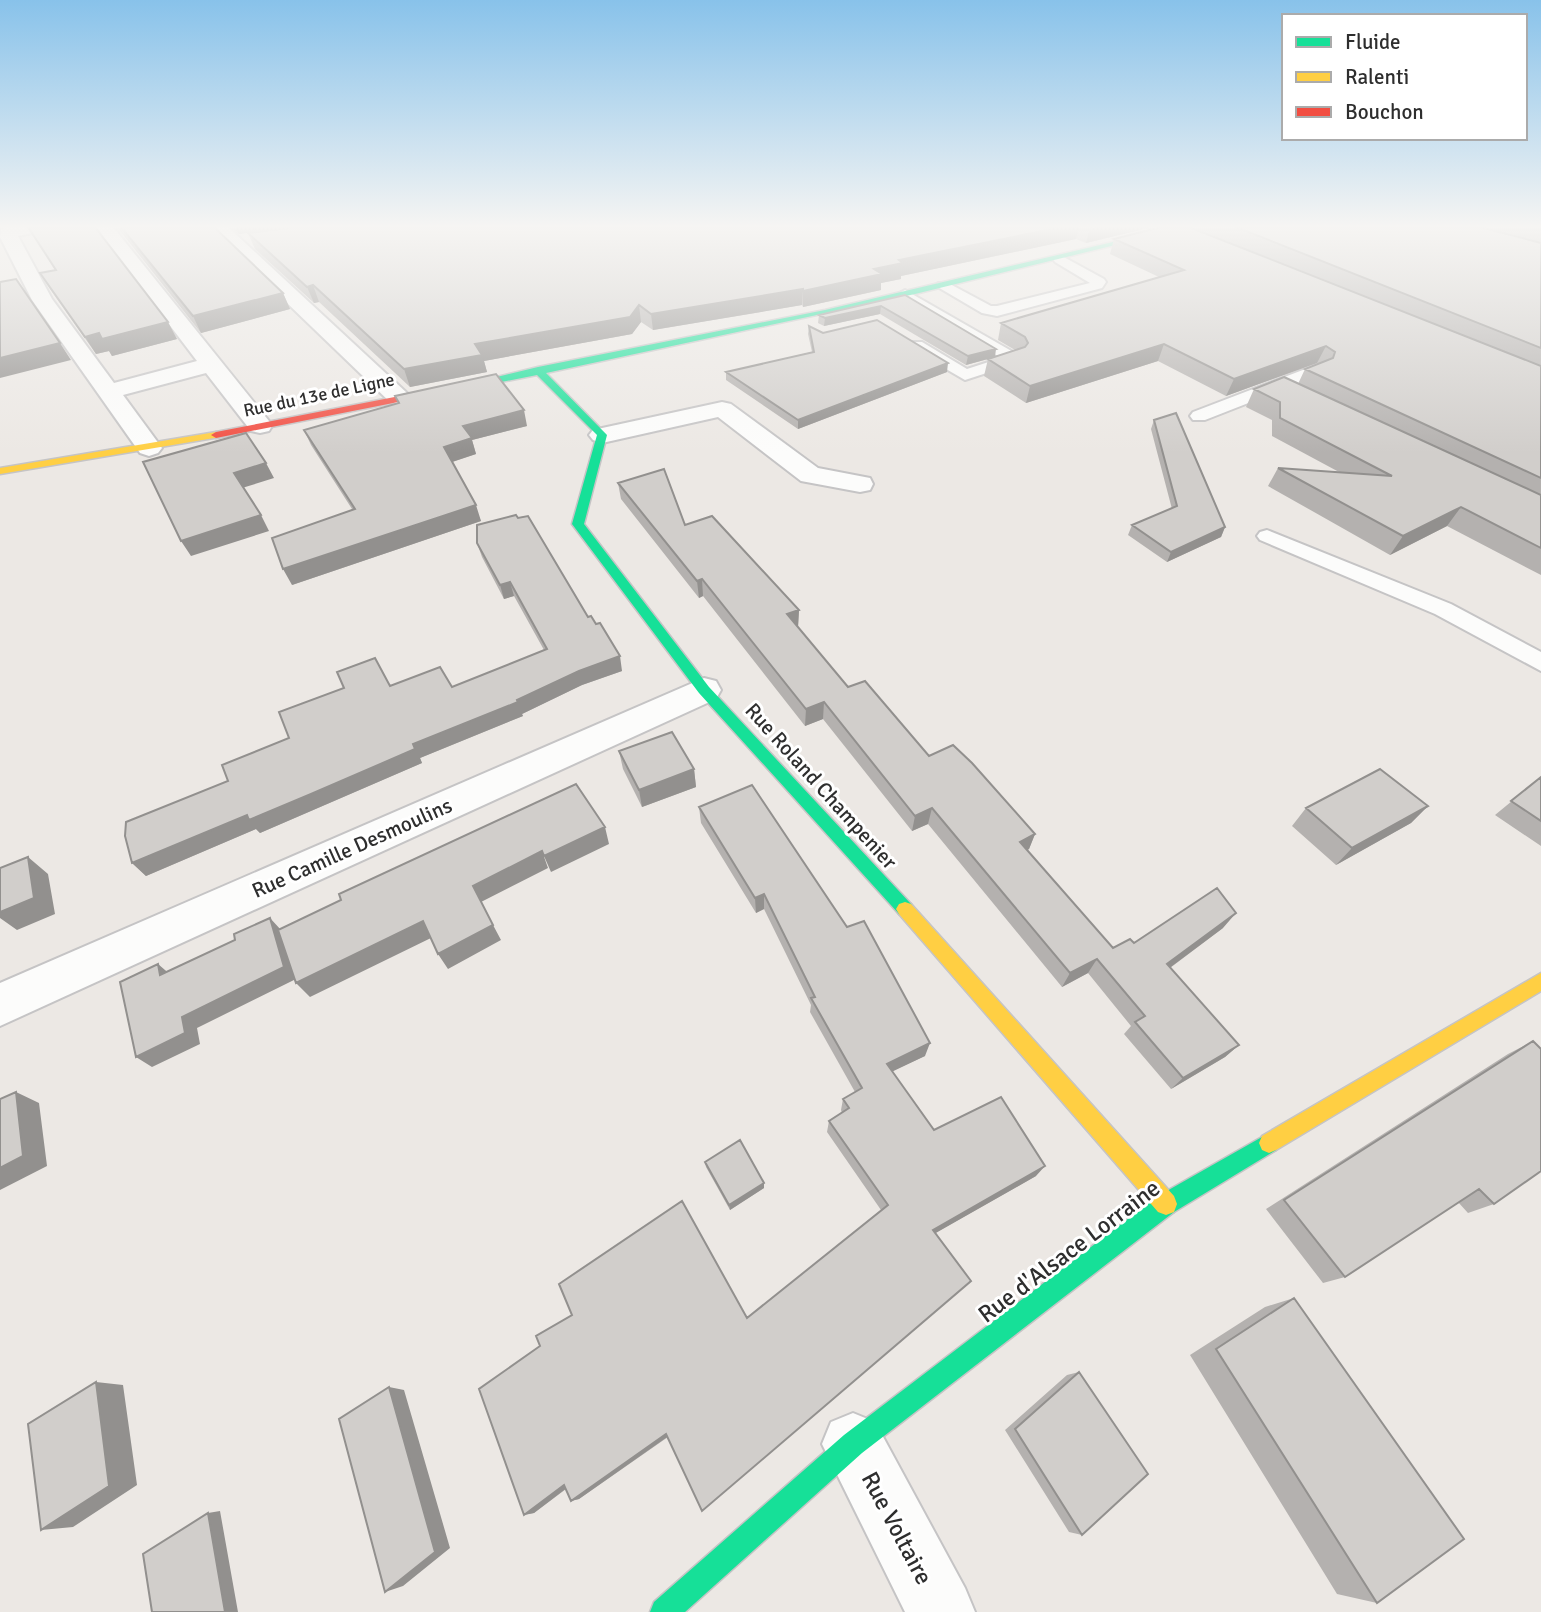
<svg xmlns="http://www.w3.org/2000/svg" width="1541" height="1612" font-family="Signika,sans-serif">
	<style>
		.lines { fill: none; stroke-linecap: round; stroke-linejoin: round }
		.lane-casing { stroke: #c5c4c5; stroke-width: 4 }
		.street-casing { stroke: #c5c4c5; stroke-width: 4 }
		.fast-casing { stroke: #c5c4c5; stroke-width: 3 }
		.slow-casing { stroke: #c5c4c5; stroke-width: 3 }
		.jam-casing { stroke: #c5c4c5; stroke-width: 3 }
		.lane { fill: #fcfcfb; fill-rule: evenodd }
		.street { fill: #fcfcfb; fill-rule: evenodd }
		.fast { fill: #16e098; fill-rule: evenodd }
		.slow { fill: #ffcf43; fill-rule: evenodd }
		.jam { fill: #f24e42; fill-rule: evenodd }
		.wall { fill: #b4b1af }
		.shaded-wall { fill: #92908e }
		.building { fill: #d1cecb; stroke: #92908e; stroke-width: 2 }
		.labels { text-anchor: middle; stroke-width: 6; stroke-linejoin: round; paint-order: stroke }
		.far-street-label { font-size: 18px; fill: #2e2e2e; stroke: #fff }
		.street-label { font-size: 21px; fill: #2e2e2e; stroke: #fff }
		.near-street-label { font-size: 24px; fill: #2e2e2e; stroke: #fff }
	</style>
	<rect width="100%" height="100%" fill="#ece8e4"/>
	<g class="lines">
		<defs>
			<path id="lane" d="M1060,255L1104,279L1106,282L1102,288L997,316L982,313L936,286L938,283H948L991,306H997L1090,283L1055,262L1053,259Z
				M905,290L1020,356L1022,359L1020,362L965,380L910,348L908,345L910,342H922L967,369L1001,358L900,297L898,294Z
				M1316,365L1324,370L1322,374L1205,420H1193L1190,416L1193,412Z
				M1267,530L1451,604L1541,652V671L1435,614L1260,540L1257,536L1260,532Z"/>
			<path id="street" d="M9,227H46L43,231L18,236L52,299L114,383L197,361L95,227H113L269,421L272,426L269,431L260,433L251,431L206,373L123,395L162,448L158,453L149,456L140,453L32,300L0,237L1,229Z
				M208,227H228L407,393L411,398L407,403H391Z
				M722,402L731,404L818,468L870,478L873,484L870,490L860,492L801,481L718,417L602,443L593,440L589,435L593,430Z
				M704,678L716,681L721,690L716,699L0,1026V983Z
				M853,1413L875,1422L965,1588L975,1612H905L822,1444L831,1422Z"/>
			<path id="fast" d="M1176,227H1189L915,294L546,373L607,435L584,524L709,687L911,904L914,909L911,914L905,916L899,914L699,693L572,524L597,435L537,375L461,390L456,387L538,367L825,310Z
				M1269,1133L1276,1136L1279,1143L1276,1150L1174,1212L862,1453L685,1612H650L654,1602L844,1435L1158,1196Z"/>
			<path id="slow" d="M216,432L221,435L220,437L0,474V468Z
				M905,902L911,904L1174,1196L1177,1204L1174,1212L1166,1215L1158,1212L899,914L896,909L899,904Z
				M1541,973V991L1276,1150L1269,1153L1262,1150L1259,1143L1262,1136Z"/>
			<path id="jam" d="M461,384L466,387L464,389L216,438L211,435L216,432Z"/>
		</defs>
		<use href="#lane" class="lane-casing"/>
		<use href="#street" class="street-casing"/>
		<use href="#fast" class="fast-casing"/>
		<use href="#slow" class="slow-casing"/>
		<use href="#jam" class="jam-casing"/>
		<use href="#lane" class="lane"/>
		<use href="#street" class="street"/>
		<use href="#fast" class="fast"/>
		<use href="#slow" class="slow"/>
		<use href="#jam" class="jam"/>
	</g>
	<path class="wall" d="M28,227L177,339L112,356L109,351L96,354L50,289L40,273L55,270Z
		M117,227H214L283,293L290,309L201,333Z
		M231,227H294L239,234Z
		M296,227H1152L1086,243L1076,239L901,276V279L881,283V290L803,307L802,305L653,330L641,322L632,334L484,361L487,372L410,387L319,302L314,303L255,249L248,233Z
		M1196,227H1541V575L1447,526L1390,555L1268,486L1278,468L1339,472L1272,436V420L1246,407L1254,389L1298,384L1305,369L1319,364L1317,363L1226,396L1158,361L1026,403L984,376L988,359L966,365L880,314L824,326L818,323L819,315L905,295L995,357L1015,350L998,340L1001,323L1159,277L1110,254L1114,239L1277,262L1197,229Z
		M809,326L823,333L947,372L798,429L726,380V372L812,352L808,334Z
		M395,396L527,426L472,440L476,454L452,462L481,521L292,585L352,509L311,445L304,430L398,403Z
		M1154,420L1225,527L1221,537L1167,562L1128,535L1132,525L1172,509L1151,429Z
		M618,483L685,525L799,610L798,627H797L848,687L929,756L1035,834L1029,849L1027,850L1113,948L1134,943L1223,928L1170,968L1239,1045L1225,1057L1171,1089L1124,1034L1131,1026L1088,973L1062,987L928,824L912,831L823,719L805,726L703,596L699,598L621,499Z
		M518,518L588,617L622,671L582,685L522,714L523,716L420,758L422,763L260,833L256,829L146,876L132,863L228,781L289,738L390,686L452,687L544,650L514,596L504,599L482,557L477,543Z
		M619,751L694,769L696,787L642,807L623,769Z
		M1541,777V846L1495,815Z
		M1428,806L1411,823L1336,865L1292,826L1306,808Z
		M699,807L925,1056L892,1071L934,1130L1036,1176L935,1233L668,1437L579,1499L571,1501L566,1489L534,1513L524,1515L747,1318L881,1210L827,1132L829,1121L842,1113L841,1110L843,1099L855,1092L810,1012L811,1005L764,909L756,913L701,823Z
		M1533,1041L1494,1204L1468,1213L1458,1202L1345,1277L1323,1283L1266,1209L1508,1054Z
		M705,1162L764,1183V1188L730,1210L706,1167Z
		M1294,1298L1377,1603L1337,1594L1190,1355L1265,1307Z
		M1079,1372L1082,1535L1069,1532L1005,1430L1067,1375Z"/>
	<path class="shaded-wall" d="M236,227H294L239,234Z
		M1062,227H1079L1076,239L901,276V279L881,283V290L803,307V291L899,260Z
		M1094,227H1152L1086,243L1090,228Z
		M313,285L319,302L314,303L307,287Z
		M803,289L802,305L653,330L651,314Z
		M283,293L290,309L201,333L193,316Z
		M639,305L641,322L632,334L484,361L487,372L410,387L404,369L475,344Z
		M881,306L880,314L824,326L825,318Z
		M168,322L177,339L112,356L102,339Z
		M99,333L109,351L96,354L85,337Z
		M60,343L71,360L0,378V358Z
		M1164,344L1158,361L1026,403L1030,386Z
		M1326,346L1317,363L1226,396L1234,379Z
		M996,349L995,357L966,365L968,356Z
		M948,363L947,372L798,429V420Z
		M524,410L527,426L472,440L476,454L449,463L444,447L463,426Z
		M266,463L274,478L242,488L234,473Z
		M476,505L481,521L292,585L283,569Z
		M1461,507L1447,526L1390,555L1403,536Z
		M261,515L269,531L191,556L181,541Z
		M1225,527L1221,537L1167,562L1171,552Z
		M702,579L703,596L699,598L697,581Z
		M510,582L514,596L504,599L500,585Z
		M799,610L798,627L786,631L787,614Z
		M620,656L622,671L582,685L522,714L523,716L420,758L422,763L260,833L256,829L146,876L132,863L517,700L579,671Z
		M824,702L823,719L805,726L806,709Z
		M694,769L696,787L642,807L639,790Z
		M1428,806L1411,823L1336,865L1352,848Z
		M932,808L928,824L912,831L915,816Z
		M605,827L609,844L551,872L544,856Z
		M1035,834L1029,849L1014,857L1020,842Z
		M542,851L548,868L481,902L473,886Z
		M28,857L48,874L55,914L17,930L0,918V912Z
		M764,894V909L756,913L755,898Z
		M1236,913L1223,928L1156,978L1167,964Z
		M270,918L281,930L296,979L197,1028L200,1044L152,1067L136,1057L182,1017Z
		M423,921L433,937L310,997L296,983Z
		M493,925L501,940L448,969L438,954Z
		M1097,959L1088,973L1062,987L1070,973Z
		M158,964L172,976L160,975Z
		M930,1043L925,1056L883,1076L887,1064Z
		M1239,1045L1225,1057L1171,1089L1183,1078Z
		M16,1092L39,1103L47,1166L0,1190V1168Z
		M1045,1166L1036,1176L927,1238L933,1230Z
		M764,1183V1188L730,1210L729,1205Z
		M96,1382L123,1385L137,1485L73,1527L41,1530Z
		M389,1387L404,1390L450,1548L403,1586L385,1592Z
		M666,1434L670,1435L579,1499L571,1501Z
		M572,1484L534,1513L524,1515L564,1485Z
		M220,1511L238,1612H225L208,1513Z"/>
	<path class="building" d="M28,227H95L168,322L102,339L99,333L85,337L40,273L56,270Z
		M121,227H214L283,293L193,316Z
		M296,227H1062L899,260L903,263L874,269L882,274L803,291V289L651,314L639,305L630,317L475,344L482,355L404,369L313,285L307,287L248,233Z
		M1161,227H1189L1541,366V478L1305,369L1333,358L1335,352L1326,346L1234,379L1164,344L1030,386L988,359L1025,347L1028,343L1025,337L1001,323L1184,270L1114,239Z
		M1236,227H1480L1541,243V348Z
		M16,279L60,343L0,358V282Z
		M905,295L996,349L968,356L881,306L825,318L819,315Z
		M877,320L948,363L798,420L726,372L814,352L809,326L823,333Z
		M496,374L524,410L463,426L472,438L444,447L476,505L283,569L272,538L355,509L304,430L399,403L395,396Z
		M1284,377L1541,495V548L1461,507L1403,536L1278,468L1392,476L1280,418V402L1254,389Z
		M1176,413L1225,527L1171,552L1132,525L1177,506L1154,420Z
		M246,433L266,463L234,473L261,515L181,541L143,462Z
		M664,469L685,525L712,516L799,610L787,614L848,687L865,681L929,756L953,745L972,763L1035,834L1020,842L1113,948L1130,939L1134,943L1217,888L1236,913L1167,964L1239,1045L1183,1078L1135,1022L1145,1016L1097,959L1070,973L932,808L915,816L824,702L806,709L702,579L697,581L618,483Z
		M516,515L518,518L528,516L588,617L591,616L596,624L600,623L620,656L579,671L517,700L518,702L413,744L415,749L311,794L249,820L247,815L132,863L125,836L126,822L228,781L222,765L289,738L279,712L344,688L337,672L375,658L390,686L440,667L452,687L547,649L510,582L500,585L477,543V525Z
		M672,732L694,769L639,790L619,751Z
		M1380,769L1428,806L1352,848L1306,808Z
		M1541,777V821L1511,801Z
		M576,784L605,827L544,856L542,851L473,886L493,925L438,954L423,921L296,983L278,930L341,900L339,894Z
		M752,785L847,927L864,921L930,1043L887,1064L934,1130L1001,1097L1045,1166L933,1230L971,1281L702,1511L666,1434L571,1501L564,1485L524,1515L479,1389L540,1346L536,1336L572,1315L559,1284L682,1201L747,1318L888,1205L829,1121L849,1108L843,1099L862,1088L811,998L815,997L764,894L755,898L699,807Z
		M28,857L34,898L0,912V868Z
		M270,918L284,967L182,1017L185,1033L136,1057L120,982L158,964L160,975L235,940L234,934Z
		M1533,1041L1541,1049V1171L1494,1204L1479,1189L1345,1277L1284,1200Z
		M16,1092L23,1156L0,1168V1099Z
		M740,1140L764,1183L729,1205L705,1162Z
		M1294,1298L1464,1539L1377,1603L1216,1349Z
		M1079,1372L1148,1474L1082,1535L1015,1429Z
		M96,1382L109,1486L41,1530L28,1424Z
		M389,1387L435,1552L385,1592L339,1419Z
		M208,1513L225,1612H152L143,1554Z"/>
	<linearGradient id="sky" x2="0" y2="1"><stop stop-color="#88c2ea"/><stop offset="0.5" stop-color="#f6f5f3"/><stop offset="1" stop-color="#f6f5f3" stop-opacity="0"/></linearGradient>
	<rect width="1541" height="453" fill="url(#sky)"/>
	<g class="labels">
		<g class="far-street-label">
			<text transform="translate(319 395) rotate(-12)" y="6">Rue du 13e de Ligne</text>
		</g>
		<g class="street-label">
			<text transform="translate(821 786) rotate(48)" y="7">Rue Roland Champenier</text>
			<text transform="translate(352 848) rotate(-24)" y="7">Rue Camille Desmoulins</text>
		</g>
		<g class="near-street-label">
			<text transform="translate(1069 1251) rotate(-37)" y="8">Rue d'Alsace Lorraine</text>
			<text transform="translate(897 1528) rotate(62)" y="8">Rue Voltaire</text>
		</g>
	</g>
	<rect x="1282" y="14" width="245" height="126" fill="#ffffff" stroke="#ababab" stroke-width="2"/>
	<rect x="1296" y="37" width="35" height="10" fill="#16e098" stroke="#ababab" stroke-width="2"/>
	<text x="1345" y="49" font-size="21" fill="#2e2e2e">Fluide</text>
	<rect x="1296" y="72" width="35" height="10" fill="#ffcf43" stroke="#ababab" stroke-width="2"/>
	<text x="1345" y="84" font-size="21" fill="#2e2e2e">Ralenti</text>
	<rect x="1296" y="107" width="35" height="10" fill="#f24e42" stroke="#ababab" stroke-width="2"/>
	<text x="1345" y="119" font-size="21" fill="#2e2e2e">Bouchon</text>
</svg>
